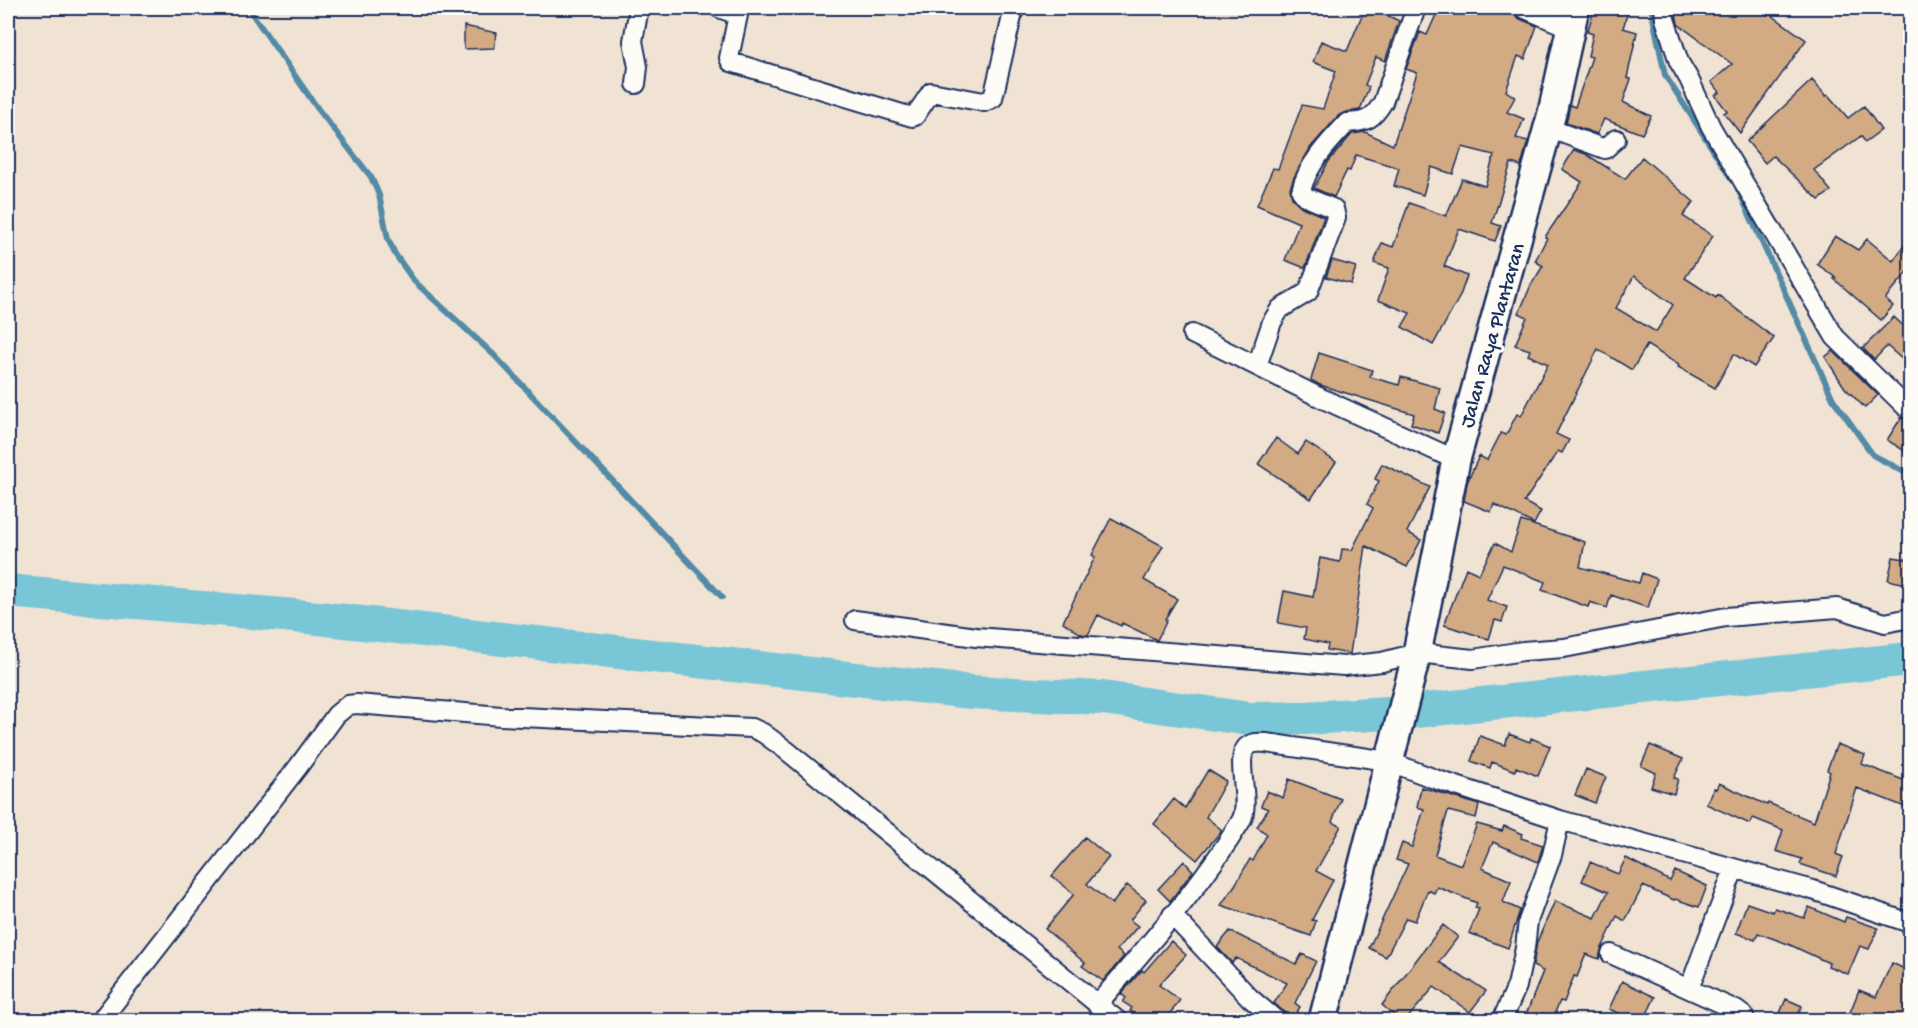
<svg xmlns="http://www.w3.org/2000/svg" width="1918" height="1028" font-family="'Gochi Hand',sans-serif">
	<style>
		.lines { fill: none; stroke-linecap: round; stroke-linejoin: round }
		.stream { stroke: #538aa6; stroke-width: 6 }
		.river { stroke: #79c7d6; stroke-width: 34 }
		.building { fill: #d2aa83; stroke: #1b2f5e; stroke-width: 1.5; fill-rule: evenodd }
		.street-casing { stroke: #1b2f5e; stroke-width: 22 }
		.secondary-casing { stroke: #1b2f5e; stroke-width: 32 }
		.street { stroke: #fdfcf7; stroke-width: 18 }
		.secondary { stroke: #fdfcf7; stroke-width: 27 }
		.labels { text-anchor: middle; stroke-width: 6; stroke-linejoin: round; paint-order: stroke }
		.street-label { font-size: 21px; fill: #1b2f5e; stroke: #fdfcf7 }
	</style>
	<rect width="100%" height="100%" fill="#f0e3d4"/>
	<filter id="ink" filterUnits="userSpaceOnUse"><feTurbulence type="fractalNoise" baseFrequency=".0167" numOctaves="2"/><feDisplacementMap in="SourceGraphic" scale="12" xChannelSelector="R" yChannelSelector="G"/><feConvolveMatrix kernelMatrix="1 2 1 2 8 2 1 2 1" color-interpolation-filters="sRGB"/></filter>
	<g filter="url(#ink)">
		<g class="lines">
			<path class="stream" d="M248,8L318,109L371,177L379,195L388,239L395,254L414,281L494,355L722,597
				M1651,8L1665,75L1731,178
				M1737,187L1833,399L1873,455L1910,475"/>
			<path class="river" d="M8,591L318,618L971,692L1103,698L1250,719L1305,718L1406,712L1910,659"/>
		</g>
		<path class="building" d="M1365,8H1372L1399,21L1385,61L1376,57L1365,85L1369,87L1360,110L1346,112L1339,115L1311,147L1294,177L1290,188L1292,198L1302,207L1324,217L1305,268L1285,260L1299,223L1257,205L1273,168L1278,169L1302,105L1323,109L1336,71L1313,62L1321,41L1347,51Z
			M1439,8H1512L1514,14L1518,18L1537,26L1525,59L1518,56L1506,91L1515,97L1507,112L1524,119L1516,138L1528,141L1521,166L1511,163L1492,223L1501,226L1495,241L1459,229L1444,266L1467,276L1460,296L1433,345L1402,327L1410,313L1378,300L1389,268L1374,263L1382,243L1393,247L1409,203L1446,216L1462,179L1485,186L1494,155L1462,147L1453,174L1431,167L1423,195L1394,186L1399,168L1356,155L1350,171L1347,170L1334,197L1314,188L1329,161L1352,134L1365,132L1393,145L1417,73L1406,69L1420,32L1427,35Z
			M1595,8H1629L1623,28L1637,32L1627,78L1631,79L1623,102L1651,116L1642,134L1604,119L1597,134L1566,123L1570,105L1575,107L1592,57L1588,56L1593,34L1587,32Z
			M1675,8H1777L1773,16L1806,40L1740,133L1724,113L1727,111L1715,95L1720,92L1711,82L1732,64L1678,24Z
			M464,26L497,33L494,48L464,49Z
			M1812,80L1826,96L1828,95L1848,118L1864,106L1881,130L1865,142L1861,136L1814,170L1831,191L1819,200L1773,156L1765,163L1747,141Z
			M1574,150L1586,154L1625,179L1642,157L1694,202L1683,216L1713,236L1685,278L1716,298L1718,295L1774,338L1754,367L1734,354L1715,388L1678,367L1679,365L1647,345L1632,370L1598,349L1556,434L1569,440L1562,453L1558,451L1524,502L1541,511L1534,524L1494,504L1491,512L1464,501L1467,483L1479,456L1487,460L1501,433L1506,435L1517,414L1521,416L1548,364L1528,355L1530,350L1515,345L1527,317L1519,313L1531,285L1543,266L1535,261L1547,238L1545,237L1582,182L1562,169ZM1634,276L1673,305L1656,332L1616,308Z
			M1835,236L1858,250L1867,239L1893,261L1911,236V268L1885,299L1893,306L1881,320L1834,279L1836,278L1817,264Z
			M1332,260L1356,267L1351,284L1326,277Z
			M1894,317L1911,333V367L1887,346L1874,360L1863,348Z
			M1833,351L1878,395L1865,408L1845,388L1825,357Z
			M1319,353L1372,370L1370,377L1399,385L1401,377L1440,388L1435,409L1445,413L1438,433L1411,424L1414,414L1320,385L1311,380Z
			M1901,418L1911,422V455L1887,440Z
			M1276,438L1298,454L1306,442L1336,462L1311,499L1258,464Z
			M1382,464L1430,487L1407,532L1421,540L1407,567L1366,546L1350,654L1327,650L1328,644L1304,639L1306,628L1278,623L1284,591L1313,597L1320,558L1340,562L1342,549L1352,550L1373,508L1367,504L1379,481L1375,479Z
			M1111,518L1163,546L1144,580L1177,599L1165,619L1167,620L1157,640L1122,623L1121,626L1098,615L1088,635L1081,634L1063,622L1095,557L1092,555Z
			M1521,521L1585,542L1580,567L1639,583L1642,573L1657,579L1648,608L1611,595L1607,608L1590,602L1588,607L1542,590L1545,582L1503,565L1487,600L1507,607L1502,622L1495,620L1489,639L1444,625L1466,568L1479,574L1495,543L1511,552Z
			M1893,557L1911,560V585L1888,580Z
			M1509,734L1530,742L1531,738L1550,746L1538,776L1516,767L1515,771L1492,762L1490,768L1471,761L1480,736L1505,745Z
			M1837,744L1865,755L1862,764L1911,783V791L1905,807L1857,788L1836,854L1843,857L1836,876L1800,864L1802,859L1776,851L1783,830L1753,818L1750,824L1706,804L1714,788L1716,789L1719,783L1767,805L1768,803L1814,822L1830,772L1827,770Z
			M1650,745L1683,759L1674,778L1678,779L1674,794L1651,787L1656,773L1641,766Z
			M1586,769L1606,777L1595,803L1575,795Z
			M1208,770L1226,781L1206,817L1222,830L1197,860L1154,824L1174,799L1185,808Z
			M1289,779L1341,799L1332,822L1341,826L1316,871L1333,880L1312,920L1316,921L1311,936L1221,905L1235,885L1250,859L1253,861L1267,834L1257,827L1268,809L1261,806L1267,791L1283,798Z
			M1421,787L1479,805L1476,818L1448,811L1435,855L1461,865L1477,824L1502,831L1504,826L1523,834L1521,838L1543,845L1538,862L1493,842L1482,868L1511,881L1503,902L1520,910L1508,948L1469,933L1479,909L1475,908L1477,903L1437,887L1434,893L1428,890L1415,921L1406,918L1386,957L1369,948L1408,864L1396,860L1402,843L1412,847L1424,809L1417,807Z
			M1085,837L1109,857L1087,884L1112,904L1127,885L1146,900L1130,920L1138,926L1117,950L1124,956L1103,981L1082,966L1085,963L1045,929L1074,894L1052,876Z
			M1626,858L1670,881L1675,871L1707,886L1699,907L1675,899L1674,900L1643,886L1625,921L1617,916L1601,950L1599,959L1586,954L1577,977L1574,976L1564,1002L1560,1001L1553,1017L1543,1013L1539,1020H1524L1543,971L1533,966L1537,942L1555,901L1595,918L1608,892L1582,881L1590,862L1618,874Z
			M1184,861L1193,871L1170,901L1158,889Z
			M1747,903L1773,912L1775,908L1804,918L1809,907L1844,922L1846,917L1878,928L1869,949L1860,946L1848,974L1828,966L1829,963L1788,944L1758,933L1755,940L1736,933Z
			M1443,925L1458,937L1439,962L1470,982L1471,981L1486,991L1470,1012L1434,987L1406,1020H1399L1382,1005Z
			M1230,931L1296,964L1302,954L1316,961L1295,1003L1300,1007L1292,1020L1287,1019L1284,1012L1274,1003L1287,983L1236,958L1232,963L1217,947Z
			M1171,941L1186,955L1159,985L1180,1000L1165,1020H1144L1130,1011L1132,1008L1123,1002L1126,998L1121,994L1142,970L1144,972Z
			M1892,963L1911,972V1020H1847L1859,990L1876,997Z
			M1622,981L1655,997L1644,1020H1635L1609,1009Z
			M1786,999L1802,1006L1796,1020H1777Z"/>
		<g class="lines">
			<defs>
				<path id="street" d="M719,8L738,15L729,58L731,62L912,117L915,116L931,92L984,102L993,98L1014,8
					M1523,8L1570,28
					M1664,8L1665,19L1679,62L1689,79L1711,127L1835,337L1910,411
					M636,84L638,67L633,41L639,8
					M1548,128L1605,149L1616,139
					M1192,334L1321,398L1456,460
					M1257,366L1272,322L1280,309L1308,292L1336,218L1334,209L1306,197L1301,191C1307,165 1329,142 1347,123C1367,122 1373,119 1383,102L1416,8
					M855,620L976,637L1344,666L1382,662L1417,653L1473,659L1523,651L1564,648L1726,617L1837,608L1885,623L1910,618
					M1172,915L1250,998L1276,1020
					M1611,954L1736,1010L1744,1016L1745,1020
					M1689,989L1734,869
					M1097,1005C1147,946 1201,887 1241,821C1253,800 1230,750 1252,744C1256,742 1262,743 1266,743L1388,761L1435,779L1560,820
					M101,1020L298,767L336,715L348,705L357,704L501,716L752,728L763,733L786,750L1117,1020
					M1502,1020L1517,986L1525,948L1528,921L1552,855L1560,820L1813,890L1910,923"/>
				<path id="secondary" d="M1323,1020L1417,653L1456,460L1552,113L1575,8"/>
			</defs>
			<use href="#street" class="street-casing"/>
			<use href="#secondary" class="secondary-casing"/>
			<use href="#street" class="street"/>
			<use href="#secondary" class="secondary"/>
		</g>
	</g>
	<g class="labels">
		<g class="street-label">
			<text transform="translate(1491 335) rotate(-74)" y="7">Jalan Raya Plantaran</text>
		</g>
	</g>
	<rect width="1918" height="1028" fill="none" stroke="#fdfcf7" stroke-width="30"/>
	<rect x="15" y="15" width="1888" height="998" fill="none" stroke="#1b2f5e" stroke-width="2" filter="url(#ink)"/>
</svg>
